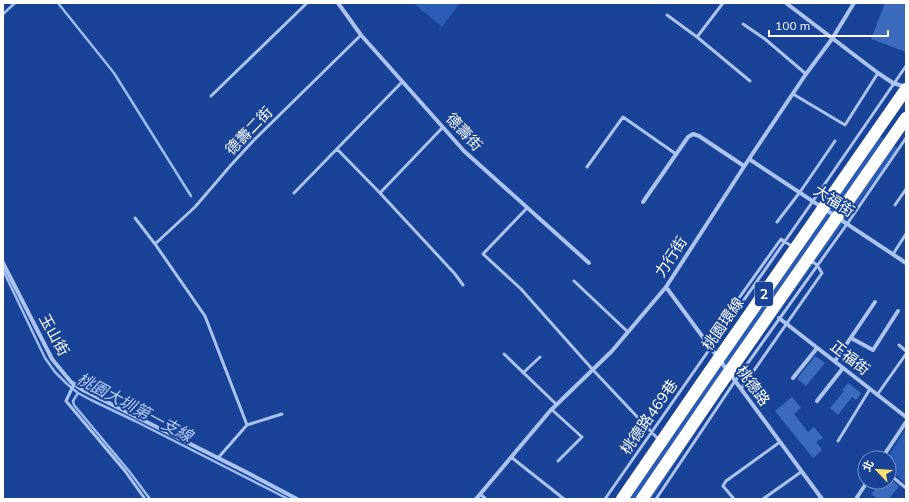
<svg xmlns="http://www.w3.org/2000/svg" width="909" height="502" font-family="Mulish,'Noto Sans TC',sans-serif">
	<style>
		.green { fill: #2b5cb5 }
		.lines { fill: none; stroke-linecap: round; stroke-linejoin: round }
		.stream { stroke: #9dbdf3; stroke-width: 2.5 }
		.building { fill: #3c6abc }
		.lane { stroke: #abc4f1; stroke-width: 3 }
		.street { stroke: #abc4f1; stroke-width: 4 }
		.highway { stroke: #fff; stroke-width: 12 }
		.labels { text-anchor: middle; stroke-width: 4; stroke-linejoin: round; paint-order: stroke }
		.shield { fill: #184397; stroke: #bac7e0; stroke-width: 1 }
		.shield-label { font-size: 14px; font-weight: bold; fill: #fff }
		.street-label { font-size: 15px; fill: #fff; stroke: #184397 }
		.water-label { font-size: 16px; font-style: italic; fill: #b7cef8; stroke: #184397 }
	</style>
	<rect width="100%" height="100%" fill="#184397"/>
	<path class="green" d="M413,3H460L442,27Z
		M871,130L898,148L728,383L652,499H616Z
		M905,430H906V484L889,469V458H887Z"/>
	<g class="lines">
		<path class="stream" d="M58,3L114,73L191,196
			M3,14L15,3
			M3,270L45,358L55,372L67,384L78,393L91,400L135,421L288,499
			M78,393L73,401L74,405L129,471L150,499"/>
	</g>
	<path class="building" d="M885,3H906V52L871,39Z
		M815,356L825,363L806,386L797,379Z
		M848,383L861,393L856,400L852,397L838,415L830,408L844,391L842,390Z
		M792,397L801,408L794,414L808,432L814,427L823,438L816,442L822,450L813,458L775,411Z
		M889,478L899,486L889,499H878L871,494L881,482H889Z"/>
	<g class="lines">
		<path class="lane" d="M667,15L697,37L750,81
			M743,24L765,39L806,74
			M697,37L723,3
			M793,94L845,125L878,73
			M211,96L307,3
			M337,149L380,193L455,274L463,285
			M587,167L623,117L676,154
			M294,193L402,82
			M380,193L443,127
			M895,205L906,189
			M527,208L483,254L521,289L593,370L659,440
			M135,218L155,244L205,316L247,425L218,458
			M777,222L800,192L835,141
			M155,244L195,207L231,165L254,140L361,35
			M893,254L906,234
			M574,281L628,332
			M707,343L781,239L793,247
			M899,345L906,351
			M504,354L556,404
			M523,373L540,357
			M74,384L66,401L125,471L145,499
			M741,389L822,273L817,265L810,260
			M877,395L906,354
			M551,409L582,437L558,461
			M247,425L282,414
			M838,441L870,389
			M511,457L564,499
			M889,474L906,488
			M480,494L486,499
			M605,499L813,201L906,66
			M656,499L735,381L847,224L906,138
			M734,499L723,486L726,481L780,442
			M763,499L801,472"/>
		<path class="street" d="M338,3L361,35L464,151L589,263
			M786,3L878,73L893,83L906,87
			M749,159L906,263
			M643,202L688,137L693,134L699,136L744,166
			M3,263L52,359L71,382L83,390L248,473L297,499
			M666,287L822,499
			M779,318L906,417
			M851,338L873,350L898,311
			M835,361L875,302
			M793,378L817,348
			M817,401L843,368
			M882,458L906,422
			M476,499L550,411L612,351L666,287L749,159L806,74L832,39L854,3
			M856,499L867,482"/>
		<path class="highway" d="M622,499L703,381L906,89
			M642,499L715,392L906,118"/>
	</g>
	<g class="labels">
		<rect class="shield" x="755" y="282" width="18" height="24" rx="3"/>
		<g class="shield-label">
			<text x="764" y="299">2</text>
		</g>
		<g class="street-label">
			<text transform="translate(249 131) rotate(-46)" y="5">德壽二街</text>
			<text transform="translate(464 132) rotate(47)" y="5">德壽街</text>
			<text transform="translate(834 201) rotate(33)" y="5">大福街</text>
			<text transform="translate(671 257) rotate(-57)" y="5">力行街</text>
			<text transform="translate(723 324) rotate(-55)" y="5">桃園環線</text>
			<text transform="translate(54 335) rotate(61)" y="5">玉山街</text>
			<text transform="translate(850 358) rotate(38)" y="5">正福街</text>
			<text transform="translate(753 386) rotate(54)" y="5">桃德路</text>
			<text transform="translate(649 417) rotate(-55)" y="5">桃德路469巷</text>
		</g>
		<g class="water-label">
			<text transform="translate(135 407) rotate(28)" y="6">桃園大圳第一支線</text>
		</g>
	</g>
	<rect width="909" height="502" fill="none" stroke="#ffffff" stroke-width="8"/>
	<g transform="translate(877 470) rotate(295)"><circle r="19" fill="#184397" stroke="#748ec1"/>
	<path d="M0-3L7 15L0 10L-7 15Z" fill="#ffe26b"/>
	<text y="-6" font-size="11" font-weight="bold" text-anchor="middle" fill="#ffffff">北</text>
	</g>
	<path d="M769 30v6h119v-6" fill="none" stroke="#ffffff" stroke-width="2"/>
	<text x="775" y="30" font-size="12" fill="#ffffff" stroke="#184397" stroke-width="3" paint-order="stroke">100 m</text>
</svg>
